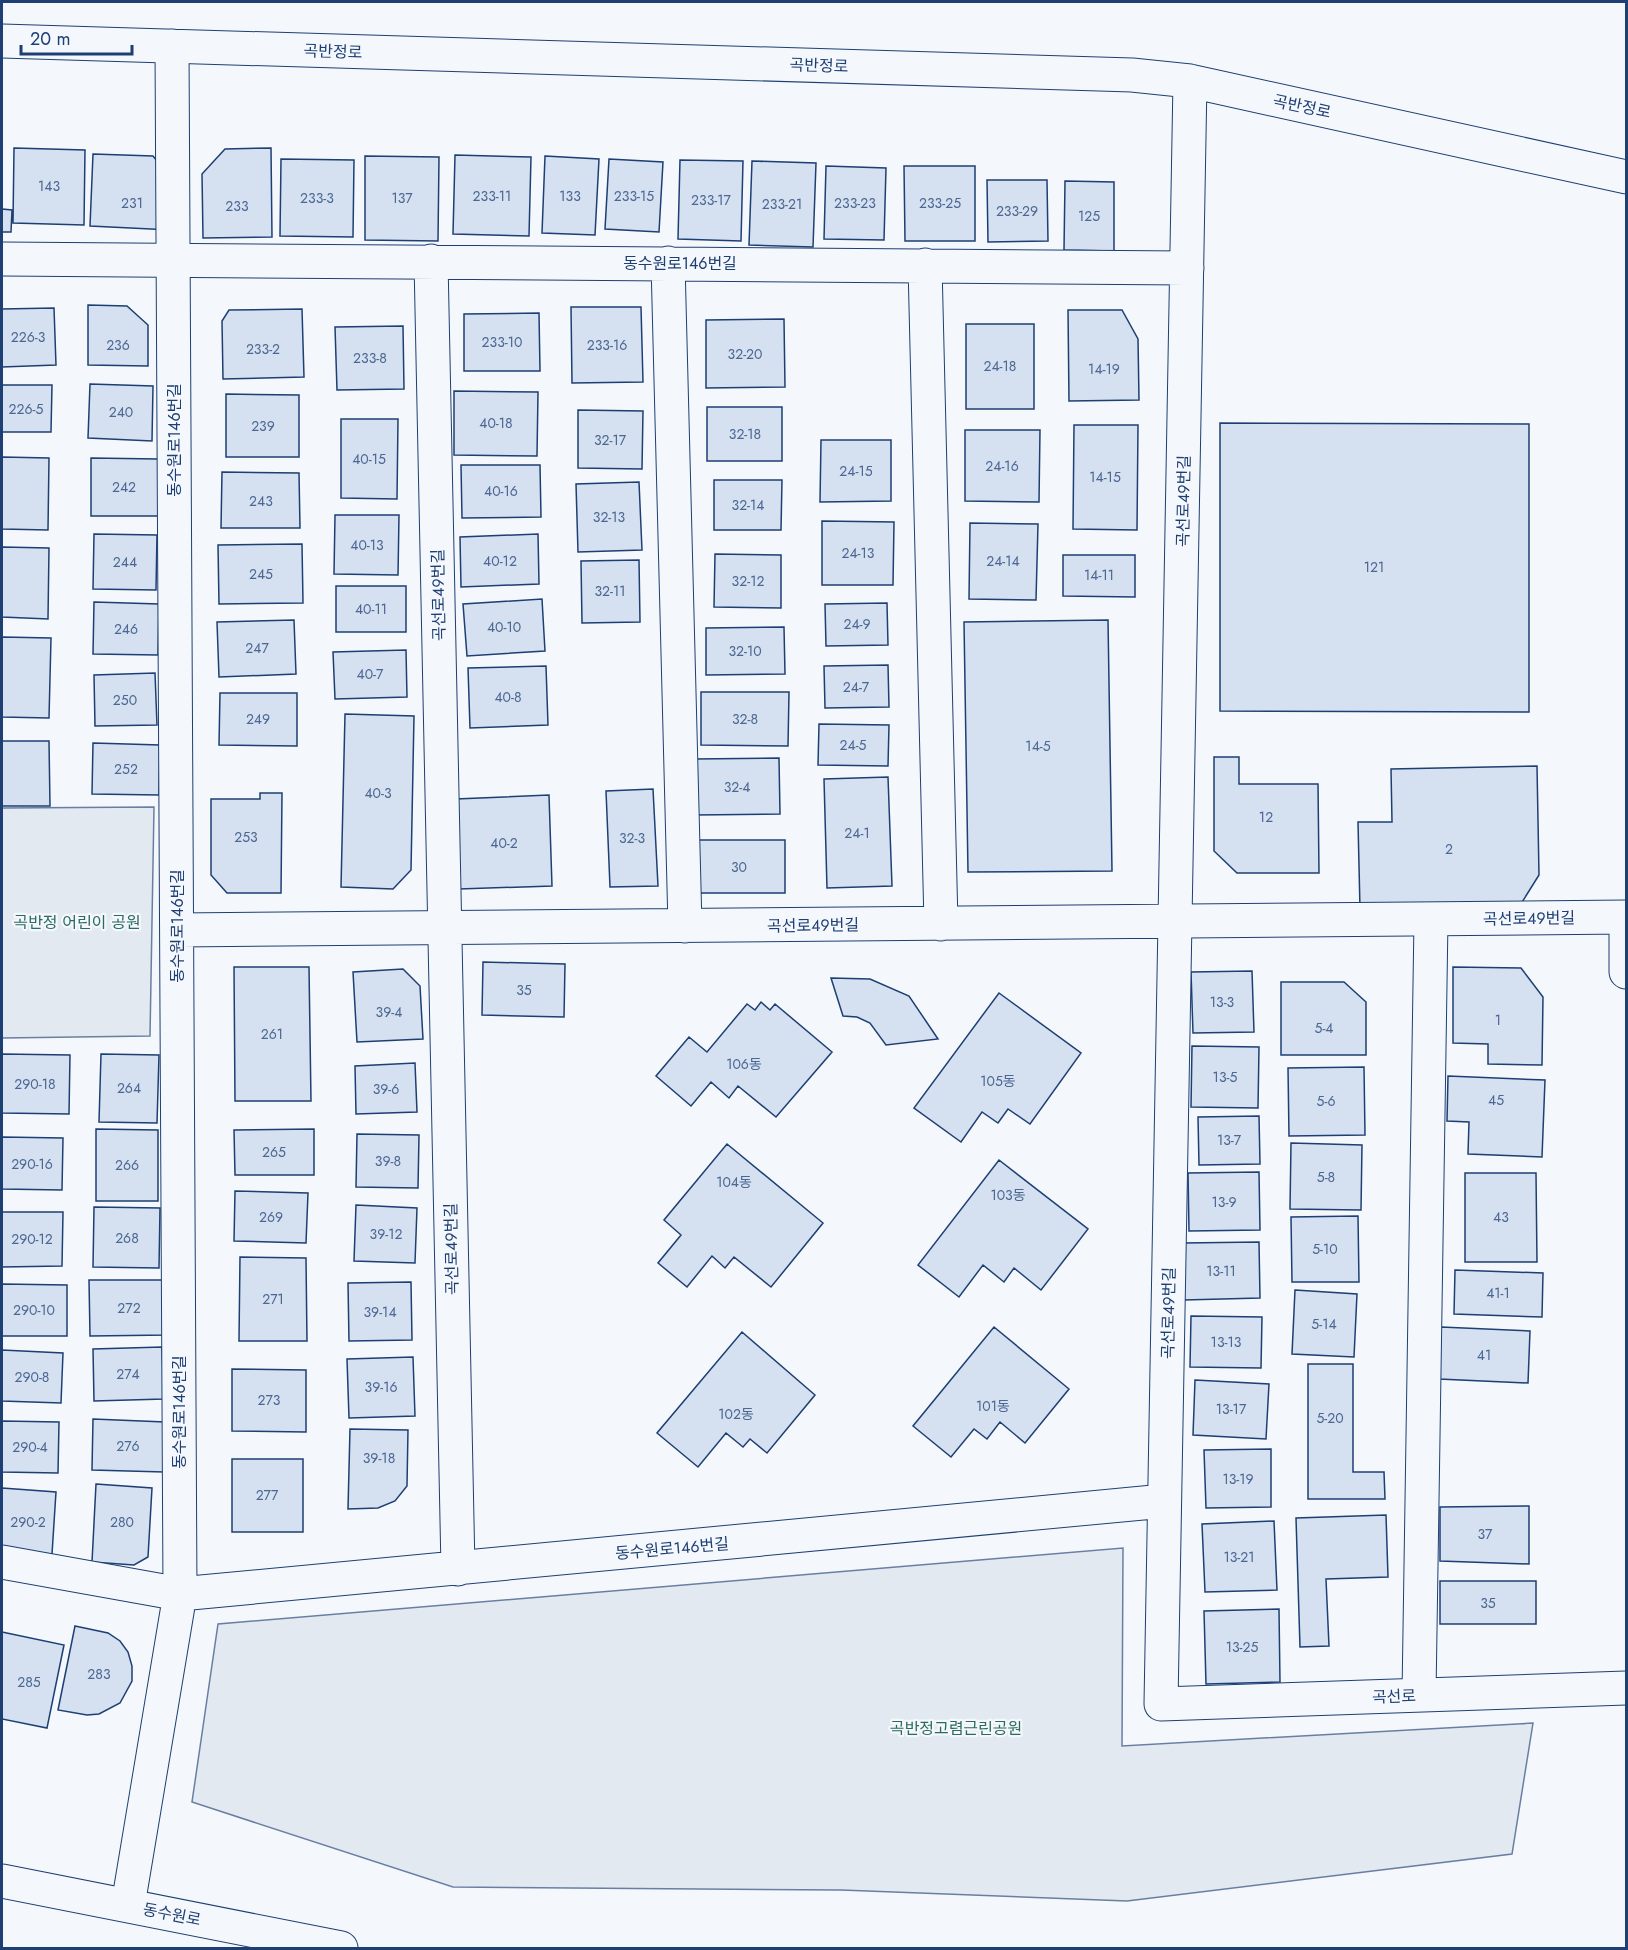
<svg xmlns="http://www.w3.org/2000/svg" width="1628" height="1950" font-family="Jost,'Noto Sans KR',sans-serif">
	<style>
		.green { fill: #e3e9f0; stroke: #687fa3; stroke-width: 1.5 }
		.building { fill: #d5e0f0; stroke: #1d3f73; stroke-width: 1.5 }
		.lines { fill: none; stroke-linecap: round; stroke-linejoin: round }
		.minor-casing { stroke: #1d3f73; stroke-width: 35 }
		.major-casing { stroke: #1d3f73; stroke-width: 35 }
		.minor { stroke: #f4f7fb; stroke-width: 33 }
		.major { stroke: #f4f7fb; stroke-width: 33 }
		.labels { text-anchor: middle; stroke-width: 4.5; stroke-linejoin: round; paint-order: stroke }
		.number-label { font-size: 14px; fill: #4b6792 }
		.street-label { font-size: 16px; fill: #1d3f73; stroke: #f4f7fb }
		.park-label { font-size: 16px; fill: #2c6c60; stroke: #f4f7fb }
	</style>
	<rect width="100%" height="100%" fill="#f4f7fb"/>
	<path class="green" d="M154,807L150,1036L2,1038V808Z
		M1123,1548L1122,1746L1533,1723L1512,1854L1127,1901L841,1890L453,1887L192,1802L218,1624Z"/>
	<path class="building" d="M14,148L85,150L84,225L13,223Z
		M271,148L272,237L203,238L202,174L225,149Z
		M93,154L153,156L173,181L171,230L90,226Z
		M455,155L531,157L529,236L453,234Z
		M365,156L439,157L438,241L365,240Z
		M545,156L599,159L595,235L542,233Z
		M281,159L354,160L353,237L280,236Z
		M609,159L663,162L659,232L605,229Z
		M680,160L743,161L741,241L678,239Z
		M752,161L816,163L813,247L749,245Z
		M826,166L886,168L884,240L824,239Z
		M904,166H975V241H905Z
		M987,180H1047L1048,241L988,242Z
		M1065,181L1114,182V251L1064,250Z
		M2,209L12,210L11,232H2Z
		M88,305L127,306L148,325V366L88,365Z
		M571,307H641L643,382L572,383Z
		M54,308L56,365L2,367V309Z
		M302,309L304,377L223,379L222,321L229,310Z
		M1068,310H1122L1138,339L1139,400L1069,401Z
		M539,313L540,371H464V314Z
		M784,319L785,387L706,388V320Z
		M966,324H1034V409H966Z
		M403,326L404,389L337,390L335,327Z
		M90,384L153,386L152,441L88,438Z
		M2,385H52L51,432H2Z
		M454,391L538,392L537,456L454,455Z
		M226,394L299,395V457H226Z
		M707,407H782V461H707Z
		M578,410L643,411L642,469L578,468Z
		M341,419H398L397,499L341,498Z
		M1220,423L1529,424V712L1220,711Z
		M1074,425H1138L1137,530L1073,529Z
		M965,430H1040L1039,502L965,501Z
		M821,440H891V501L820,502Z
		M2,457L49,458L48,530L2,529Z
		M91,458L158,459V516H91Z
		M461,465H540L541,517L462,518Z
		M222,472L299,473L300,528H221Z
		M714,480H782L781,530H714Z
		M639,482L642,550L578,552L576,484Z
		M335,515H399L398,575L334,574Z
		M822,521L894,522L893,585H822Z
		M970,523L1038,524L1036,600L969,599Z
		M94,534L157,535L156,590L93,589Z
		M538,534L539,584L461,587L460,537Z
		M302,544L303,603L219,604L218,545Z
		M2,547L49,548L48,619L2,617Z
		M715,554L781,555V608L714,607Z
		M1063,555H1135V597L1063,596Z
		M639,560L640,622L582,623L581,561Z
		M336,586H406V632H336Z
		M542,599L545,651L467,656L463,604Z
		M94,602L159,604L158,655L93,654Z
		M887,603L888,645L826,646L825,604Z
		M294,620L296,674L219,677L217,622Z
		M1108,620L1112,871L968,872L964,622Z
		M784,627L785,674L706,675V628Z
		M2,637L51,638L49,718L2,717Z
		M406,650L407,697L335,699L333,652Z
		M888,665L889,707L825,708L824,666Z
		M546,666L548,725L470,728L468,668Z
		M155,673L157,725L95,726L94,675Z
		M701,692H789L788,746L701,745Z
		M220,693H297V746L219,745Z
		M345,714L414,716L411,870L393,889L341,887Z
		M819,724L889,725L888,766L818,765Z
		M2,741H49L50,806H2Z
		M93,743L160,745L159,795L92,794Z
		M1214,757H1239V784H1318L1319,873H1237L1214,851Z
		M779,758L780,814L695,815L694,759Z
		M1537,766L1539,875L1519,907L1360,909L1358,822H1392L1391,769Z
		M888,777L892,886L827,888L824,779Z
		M653,789L658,886L610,887L606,791Z
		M260,793H282L281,893H227L211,875V799H260Z
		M549,795L552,886L459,889L456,799Z
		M693,840H785V893H693Z
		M483,962L565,964L564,1017L482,1015Z
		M234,967H309L311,1101H235Z
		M1453,967L1521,968L1543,997L1542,1065L1488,1064V1044L1453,1043Z
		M403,969L420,986L423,1039L357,1042L353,972Z
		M1252,971L1254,1032L1193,1033L1191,972Z
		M831,978L870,979L909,996L938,1039L886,1045L870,1023L857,1017L843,1016Z
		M1281,982H1344L1366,1002V1055H1281Z
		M999,993L1081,1053L1030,1124L1008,1109L998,1123L982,1112L961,1142L914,1108Z
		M761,1002L770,1010L775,1004L832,1052L776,1117L738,1086L729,1098L711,1082L691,1106L656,1076L689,1037L707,1052L747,1004L755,1010Z
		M1192,1046L1259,1047L1258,1108L1191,1107Z
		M2,1054L70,1055L69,1114L2,1113Z
		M101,1054L159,1055L157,1123L99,1122Z
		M415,1063L417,1112L356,1114L355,1066Z
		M1364,1067L1365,1135L1289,1136L1288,1068Z
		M1448,1076L1545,1080L1542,1157L1468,1154L1469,1122L1447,1121Z
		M1259,1116L1260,1164L1199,1165L1198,1117Z
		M96,1129L158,1130V1201H96Z
		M314,1129V1175H235L234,1130Z
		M357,1134L419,1135L418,1188L356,1187Z
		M2,1137L63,1138L62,1190L2,1189Z
		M1291,1143L1362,1145L1361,1210L1290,1209Z
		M727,1144L823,1223L771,1287L734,1257L725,1268L712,1256L687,1287L658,1263L681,1235L664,1220Z
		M999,1160L1088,1229L1041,1290L1014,1268L1004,1282L983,1265L959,1297L918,1265Z
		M1259,1172L1260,1230L1189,1231L1188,1173Z
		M1465,1173H1536L1537,1262H1465Z
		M235,1191L308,1193L306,1243L234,1241Z
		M356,1205L417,1208L415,1263L354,1261Z
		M94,1207L160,1208L159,1268L93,1267Z
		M2,1212H63L62,1266L2,1267Z
		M1358,1216L1359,1282H1292L1291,1217Z
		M1259,1242L1260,1298L1184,1300L1183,1243Z
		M240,1257L306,1258L307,1341H239Z
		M1455,1270L1543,1273L1542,1317L1454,1314Z
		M89,1280H169V1335L90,1336Z
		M411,1282L412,1340L349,1341L348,1283Z
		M2,1284L67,1285V1336H2Z
		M1295,1290L1357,1294L1354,1357L1292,1354Z
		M1191,1316L1262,1317L1261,1368L1190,1367Z
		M994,1327L1069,1389L1025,1443L1000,1422L987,1439L974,1429L951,1457L913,1426Z
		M1441,1327L1530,1331L1528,1383L1439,1379Z
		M742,1332L815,1395L767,1453L750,1439L743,1447L726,1433L698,1467L657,1433Z
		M162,1347L164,1399L94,1401L93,1349Z
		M2,1350L63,1353L61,1403L2,1401Z
		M413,1357L415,1416L349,1418L347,1359Z
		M1308,1364H1353V1472H1384L1385,1499H1308Z
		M232,1369L306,1370V1432L232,1431Z
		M1195,1380L1269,1384L1266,1439L1193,1435Z
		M93,1419L165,1422L164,1472L92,1470Z
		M2,1421L59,1422L58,1473L2,1472Z
		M350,1429L408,1430L407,1486L395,1501L378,1508L348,1509Z
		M1271,1449V1507L1206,1508L1204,1450Z
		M232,1459H303V1532H232Z
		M96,1484L152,1488L148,1557L134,1565L92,1562Z
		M2,1488L56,1492L52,1554L2,1551Z
		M1529,1506V1564L1440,1561V1507Z
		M1386,1515L1388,1577L1326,1579L1329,1646L1300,1647L1296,1518Z
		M1274,1521L1277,1590L1205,1592L1202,1524Z
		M1440,1581H1536V1624H1440Z
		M1279,1609L1280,1682L1206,1684L1204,1611Z
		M75,1626L108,1633L120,1641L128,1652L132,1666V1681L120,1703L99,1714L87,1715L58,1710Z
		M2,1632L64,1645L47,1728L2,1719Z"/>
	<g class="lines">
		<defs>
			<path id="minor" d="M2,41L1132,75L1190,81L1626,177
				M1190,81L1161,1704L1626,1688
				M2,259L1187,268
				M431,261L458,1569
				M668,263L685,926
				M925,265L941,924
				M1626,920V972
				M177,930L1626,917
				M2,1562L180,1594L1164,1501
				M1419,1695L1431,920
				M128,1905L180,1594L172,46"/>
			<path id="major" d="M2,1881L341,1948"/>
		</defs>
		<use href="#minor" class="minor-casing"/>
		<use href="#major" class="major-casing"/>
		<use href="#minor" class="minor"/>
		<use href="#major" class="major"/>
	</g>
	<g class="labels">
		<g class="number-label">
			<text x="49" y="191">143</text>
			<text x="492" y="201">233-11</text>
			<text x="570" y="201">133</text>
			<text x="634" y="201">233-15</text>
			<text x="317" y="203">233-3</text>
			<text x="402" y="203">137</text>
			<text x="711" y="205">233-17</text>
			<text x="132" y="208">231</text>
			<text x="855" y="208">233-23</text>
			<text x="940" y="208">233-25</text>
			<text x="782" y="209">233-21</text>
			<text x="237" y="211">233</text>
			<text x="1017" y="216">233-29</text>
			<text x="1089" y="221">125</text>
			<text x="28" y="342">226-3</text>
			<text x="502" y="347">233-10</text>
			<text x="118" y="350">236</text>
			<text x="607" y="350">233-16</text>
			<text x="263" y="354">233-2</text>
			<text x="745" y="359">32-20</text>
			<text x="370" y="363">233-8</text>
			<text x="1000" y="371">24-18</text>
			<text x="1104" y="374">14-19</text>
			<text x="26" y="414">226-5</text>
			<text x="121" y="417">240</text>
			<text x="496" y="428">40-18</text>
			<text x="263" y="431">239</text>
			<text x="745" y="439">32-18</text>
			<text x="610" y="445">32-17</text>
			<text x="369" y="464">40-15</text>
			<text x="1002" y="471">24-16</text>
			<text x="856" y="476">24-15</text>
			<text x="1105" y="482">14-15</text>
			<text x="124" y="492">242</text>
			<text x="501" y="496">40-16</text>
			<text x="261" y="506">243</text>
			<text x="748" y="510">32-14</text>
			<text x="609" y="522">32-13</text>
			<text x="367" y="550">40-13</text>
			<text x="858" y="558">24-13</text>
			<text x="500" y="566">40-12</text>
			<text x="1003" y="566">24-14</text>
			<text x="125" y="567">244</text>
			<text x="1374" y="572">121</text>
			<text x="261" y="579">245</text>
			<text x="1099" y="580">14-11</text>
			<text x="748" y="586">32-12</text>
			<text x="610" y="596">32-11</text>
			<text x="371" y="614">40-11</text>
			<text x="857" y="629">24-9</text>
			<text x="504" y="632">40-10</text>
			<text x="126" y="634">246</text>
			<text x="257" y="653">247</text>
			<text x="745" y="656">32-10</text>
			<text x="370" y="679">40-7</text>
			<text x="856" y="692">24-7</text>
			<text x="508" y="702">40-8</text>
			<text x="125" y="705">250</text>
			<text x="258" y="724">249</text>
			<text x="745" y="724">32-8</text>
			<text x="853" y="750">24-5</text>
			<text x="1038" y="751">14-5</text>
			<text x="126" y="774">252</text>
			<text x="737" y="792">32-4</text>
			<text x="378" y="798">40-3</text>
			<text x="1266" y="822">12</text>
			<text x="857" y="838">24-1</text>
			<text x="246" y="842">253</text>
			<text x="632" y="843">32-3</text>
			<text x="504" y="848">40-2</text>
			<text x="1449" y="854">2</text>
			<text x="739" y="872">30</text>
			<text x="524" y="995">35</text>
			<text x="1222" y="1007">13-3</text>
			<text x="389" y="1017">39-4</text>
			<text x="1498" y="1025">1</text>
			<text x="1324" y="1033">5-4</text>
			<text x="272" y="1039">261</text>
			<text x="744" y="1069">106동</text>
			<text x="1225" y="1082">13-5</text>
			<text x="998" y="1086">105동</text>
			<text x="35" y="1089">290-18</text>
			<text x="129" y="1093">264</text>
			<text x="386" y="1094">39-6</text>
			<text x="1496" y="1105">45</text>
			<text x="1326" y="1106">5-6</text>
			<text x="1229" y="1145">13-7</text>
			<text x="274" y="1157">265</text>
			<text x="388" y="1166">39-8</text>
			<text x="32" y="1169">290-16</text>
			<text x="127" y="1170">266</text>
			<text x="1326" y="1182">5-8</text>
			<text x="734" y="1187">104동</text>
			<text x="1008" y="1200">103동</text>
			<text x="1224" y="1207">13-9</text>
			<text x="271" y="1222">269</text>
			<text x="1501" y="1222">43</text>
			<text x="386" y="1239">39-12</text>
			<text x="127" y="1243">268</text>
			<text x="32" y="1244">290-12</text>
			<text x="1325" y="1254">5-10</text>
			<text x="1221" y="1276">13-11</text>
			<text x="1498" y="1298">41-1</text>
			<text x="273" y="1304">271</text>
			<text x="129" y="1313">272</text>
			<text x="34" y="1315">290-10</text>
			<text x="380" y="1317">39-14</text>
			<text x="1324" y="1329">5-14</text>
			<text x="1226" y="1347">13-13</text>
			<text x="1484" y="1360">41</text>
			<text x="128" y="1379">274</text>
			<text x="32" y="1382">290-8</text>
			<text x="381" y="1392">39-16</text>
			<text x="269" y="1405">273</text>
			<text x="993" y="1411">101동</text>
			<text x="1231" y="1414">13-17</text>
			<text x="736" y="1419">102동</text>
			<text x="1330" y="1423">5-20</text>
			<text x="128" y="1451">276</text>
			<text x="30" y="1452">290-4</text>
			<text x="379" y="1463">39-18</text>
			<text x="1238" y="1484">13-19</text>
			<text x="267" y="1500">277</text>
			<text x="28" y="1527">290-2</text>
			<text x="122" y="1527">280</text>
			<text x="1485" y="1539">37</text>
			<text x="1239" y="1562">13-21</text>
			<text x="1488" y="1608">35</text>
			<text x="1242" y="1652">13-25</text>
			<text x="99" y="1679">283</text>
			<text x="29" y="1687">285</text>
		</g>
		<g class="street-label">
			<text transform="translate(333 51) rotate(2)" y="6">곡반정로</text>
			<text transform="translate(819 65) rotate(2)" y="6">곡반정로</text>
			<text transform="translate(1302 106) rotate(12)" y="6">곡반정로</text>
			<text x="680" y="269">동수원로146번길</text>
			<text transform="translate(174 440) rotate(-90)" y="6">동수원로146번길</text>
			<text transform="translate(1183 501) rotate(-89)" y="6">곡선로49번길</text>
			<text transform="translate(438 595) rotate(-91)" y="6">곡선로49번길</text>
			<text transform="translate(1529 918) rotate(-1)" y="6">곡선로49번길</text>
			<text transform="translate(813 925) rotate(-1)" y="6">곡선로49번길</text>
			<text transform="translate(177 926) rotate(-90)" y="6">동수원로146번길</text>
			<text transform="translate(451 1249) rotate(-91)" y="6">곡선로49번길</text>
			<text transform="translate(1168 1313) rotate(-89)" y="6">곡선로49번길</text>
			<text transform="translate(179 1412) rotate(-90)" y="6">동수원로146번길</text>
			<text transform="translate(672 1548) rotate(-5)" y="6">동수원로146번길</text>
			<text transform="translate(1394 1696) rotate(-2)" y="6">곡선로</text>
			<text transform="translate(172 1914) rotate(11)" y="6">동수원로</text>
		</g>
		<g class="park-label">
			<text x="77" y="928">곡반정 어린이 공원</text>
			<text x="956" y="1734">곡반정고렴근린공원</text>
		</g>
	</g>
	<rect width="1628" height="1950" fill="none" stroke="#1d3f73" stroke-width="6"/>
	<path d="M21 45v9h111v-9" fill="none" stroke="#1d3f73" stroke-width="3"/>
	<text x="30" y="45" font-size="18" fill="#1d3f73" stroke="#f4f7fb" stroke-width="4.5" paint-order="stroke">20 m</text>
</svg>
